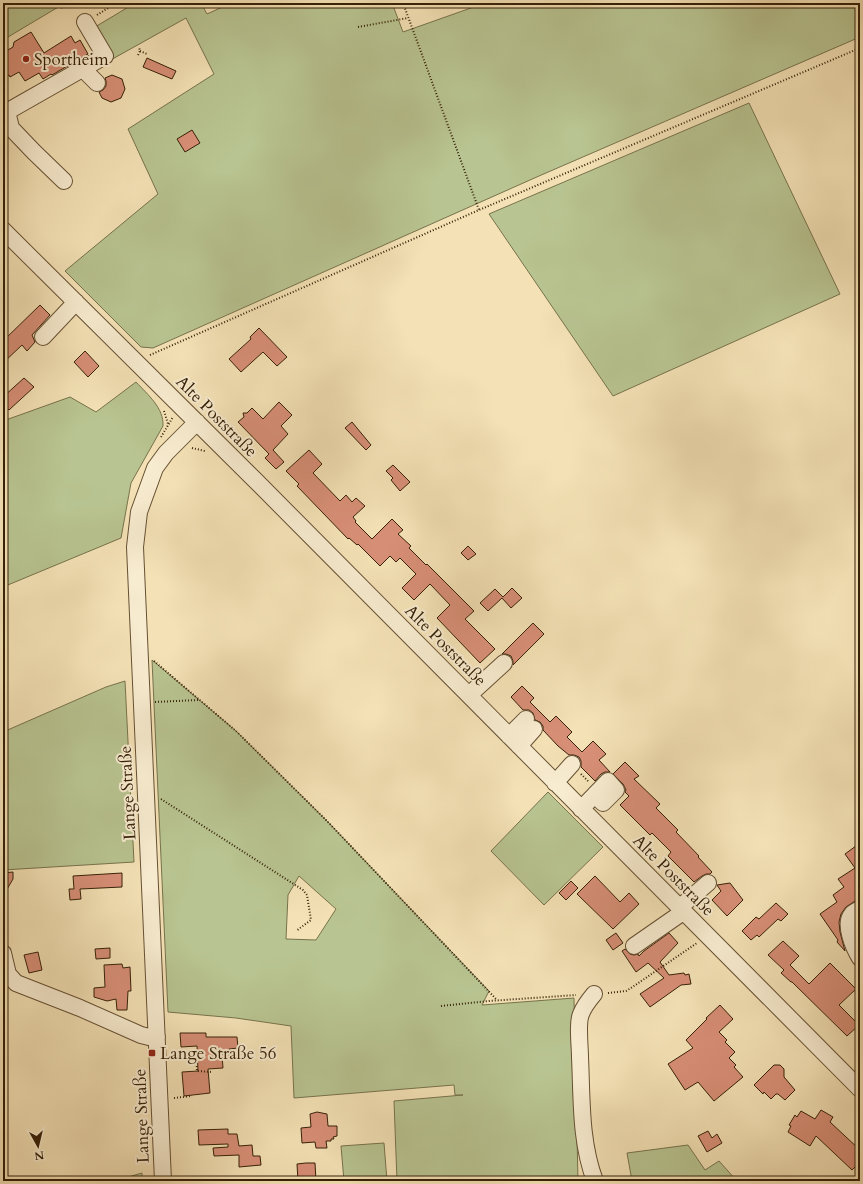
<svg xmlns="http://www.w3.org/2000/svg" width="863" height="1184" font-family="Cardo,serif">
	<style>
		.green { fill: #b8c491; stroke: #77724c; fill-rule: evenodd }
		.building { fill: #d88f77; stroke: #362007 }
		.lines { fill: none; stroke-linecap: round; stroke-linejoin: round }
		.minor-casing { stroke: #665033; stroke-width: 18 }
		.path { stroke: #362007; stroke-width: 2; stroke-dasharray: 1 2; stroke-linecap: butt }
		.minor { stroke: #f8ecd0; stroke-width: 16 }
		.poi-dot { fill: #8f2418; stroke: #f8ecd0; stroke-width: 1.5 }
		.labels { text-anchor: middle; stroke-width: 4; stroke-linejoin: round; paint-order: stroke }
		.poi-label { font-size: 17px; fill: #362007; stroke: #f8ecd0; text-anchor: start }
		.street-label { font-size: 17px; fill: #362007; stroke: #f8ecd0 }
	</style>
	<rect width="100%" height="100%" fill="#f4e2b6"/>
	<filter id="stains"><feTurbulence type="fractalNoise" baseFrequency=".005" numOctaves="4"/><feColorMatrix values="0 0 0 0 .2 0 0 0 0 .09 0 0 0 0 .02 0 0 0 .5 -.17"/></filter>
	<radialGradient id="worn" r=".72"><stop offset=".6" stop-color="#630" stop-opacity="0"/><stop offset="1" stop-color="#630" stop-opacity=".3"/></radialGradient>
	<path class="green" d="M3,3H65L3,40Z
		M135,3H201L207,14L231,3H392L403,32L485,3H860V37L539,176L153,348L141,347L65,271L158,194L128,129L214,74L186,18L107,62L90,30Z
		M749,103L840,294L613,396L489,214Z
		M136,382C148,395 164,408 163,426L131,483L121,538L3,587V421L70,397L96,412Z
		M152,660L236,731L327,821L489,991L482,1005L574,998L578,1181H397L394,1101L463,1095H455L454,1085L294,1098L291,1026L236,1018L168,1012ZM299,876L336,909L316,940L286,939L288,895Z
		M125,681L134,862L3,870V732L106,687Z
		M548,792L603,847L544,905L491,851Z
		M384,1143L387,1181H344L341,1146Z
		M688,1145L705,1170L719,1161L737,1181H632L627,1153Z
		M142,1173V1181H114Z"/>
	<path class="building" d="M31,32L44,53L71,36L75,43L80,40L88,54L52,75L51,74L43,79L39,73L25,81L19,72L10,77L9,75L3,78V53L13,47L14,42Z
		M147,58L176,71L172,79L143,67Z
		M112,75L122,79L125,89L121,98L111,102L102,98L99,92L103,90L106,86V81L105,78Z
		M192,130L200,143L185,152L177,139Z
		M40,305L50,315L32,335L35,342L27,351L22,345L3,363V341Z
		M259,328L287,357L277,366L263,352L241,372L229,359L251,339L250,337Z
		M85,351L99,366L88,377L74,362Z
		M24,378L34,387L9,410L3,404V397Z
		M279,402L292,415L281,426L288,434L273,450L284,462L276,469L265,458L269,454L238,422L244,417L243,413H247L252,408L263,419Z
		M352,422L371,445L366,450L345,428Z
		M309,450L322,464L313,473L340,501L346,495L352,502L356,498L365,506L353,517L356,521L355,522L372,539L392,519L403,530L398,534L411,546L409,548L426,565L427,564L474,611L465,619L495,649L480,663L437,618L450,605L430,584L414,600L402,588L416,574L400,558L396,562L390,556L380,566L358,544L357,545L349,538L348,539L297,486L299,484L286,471Z
		M393,465L410,482L400,491L391,480L393,478L386,471Z
		M468,546L476,554L468,560L461,553Z
		M512,588L522,598L511,608L502,598L488,611L480,603L495,589L503,597Z
		M533,623L544,634L513,665V661L511,656L506,654H502Z
		M522,686L534,698L530,702L550,722L556,716L572,732L567,737L582,752L593,741L606,754L599,760L610,772H605L601,774L595,781L581,767V761L579,757L574,755H569L558,746L543,730V726L540,722L535,720L533,713L529,710H523L511,697Z
		M625,762L639,776L634,779L660,804L656,808L678,830L676,832L699,856L698,857L712,872L710,874H706L702,876L694,882L668,856L671,852L652,833L650,835L620,805L629,796L625,792L626,790L623,784L613,774Z
		M860,843V900L855,901L846,907L841,914L839,922L840,932L845,951L837,942L838,940L820,914L837,902L833,895L844,887L838,879L855,868L845,854Z
		M13,872V879L3,896V873Z
		M122,873V887L80,889L81,899L70,900L69,889H74L73,876Z
		M595,876L620,902L629,893L639,904L613,929L577,894Z
		M571,881L578,888L566,900L559,893Z
		M730,883L743,900L727,916L712,900L721,891L717,885Z
		M776,903L788,914L781,921L778,919L759,937L757,935L751,940L742,931L756,917L759,919Z
		M616,933L623,943L613,950L606,940Z
		M669,933L678,943L660,962L669,975L684,973L685,975L689,974L691,984L681,985L650,1007L640,994L664,978L648,963L636,972L622,951L625,949L630,954L634,955L638,954L639,956L644,951Z
		M783,941L799,956L790,965L809,984L830,963L856,989L839,1005L859,1025L847,1036L792,982H791L781,973L784,970L768,955Z
		M110,948V958L96,959L95,949Z
		M38,952L42,970L29,973L24,955Z
		M122,964L123,968L130,967L131,991H128L127,1010H117L116,999L107,1001L94,997V988L105,987L104,965Z
		M720,1005L733,1019L719,1032L727,1040L725,1042L735,1052L729,1058L736,1065L734,1067L743,1077L714,1101L698,1082L685,1090L668,1064L693,1048L686,1040L707,1019L706,1018Z
		M180,1033H206V1037H237L238,1048L229,1049L230,1055H222L223,1068L208,1069L210,1093L184,1096L182,1072L198,1071L197,1046L181,1047Z
		M774,1065H780L784,1069V1077L795,1090L785,1100L778,1094H776L771,1099L764,1092L763,1094L754,1085Z
		M821,1110L833,1117L830,1122L860,1150V1162L852,1170L816,1136L810,1146L788,1132L791,1126L789,1125L795,1115L797,1117L801,1111L815,1119Z
		M317,1112L327,1114L328,1126H337V1136L333,1137L334,1139H331V1141H326L327,1148H316L315,1142L302,1143L301,1128L311,1127L310,1114Z
		M228,1129V1134H237L239,1146L252,1145L253,1156H260L261,1165L239,1167V1155L214,1156L213,1148L228,1147V1144L199,1145L198,1130Z
		M708,1131L712,1138L717,1134L722,1143L707,1152L698,1136Z
		M306,1163H315L316,1181H298L297,1164Z"/>
	<g class="lines">
		<defs>
			<path id="minor" d="M83,69L97,83
				M7,111L11,128L34,152L64,181
				M3,114L105,56L85,22
				M3,230L255,480L860,1089
				M43,337L76,302
				M469,695L504,663
				M509,736L526,719
				M519,746L534,729
				M555,783L572,764
				M581,809L608,781L616,790L603,803L595,795
				M679,908L708,883
				M860,909C858,910 854,912 852,914C843,924 854,948 860,958
				M634,946L683,912
				M3,953L8,974L16,983L80,1008L141,1035L149,1037H157
				M594,994C589,1000 584,1006 581,1014C577,1023 580,1046 580,1057C582,1099 580,1141 595,1181
				M163,1181L135,547L139,512L155,468L166,453L197,422"/>
		</defs>
		<use href="#minor" class="minor-casing"/>
		<path class="path" d="M403,3L479,210
			M61,8L69,3
			M97,15L116,3
			M358,27L408,18
			M140,51L147,54
			M138,55L140,51L139,47
			M150,355L479,210L860,48
			M164,411L168,424
			M161,437L173,417
			M192,448L205,451
			M154,661L236,731L327,821L497,1000
			M155,702L198,700
			M581,774L589,782
			M161,799L303,890L307,895L311,920L296,931
			M608,993L626,991L631,988L697,943
			M441,1006L489,1001L576,995
			M196,1051L197,1071L212,1072
			M174,1098L192,1096"/>
		<use href="#minor" class="minor"/>
	</g>
	<g class="poi-dot">
		<circle cx="26" cy="59" r="4"/>
		<rect x="148" y="1049" width="8" height="8" rx="2"/>
	</g>
	<g class="labels">
		<g class="poi-label">
			<text x="34" y="65">Sportheim</text>
			<text x="160" y="1059">Lange Straße 56</text>
		</g>
		<g class="street-label">
			<text transform="translate(217 416) rotate(45)" y="6">Alte Poststraße</text>
			<text transform="translate(446 645) rotate(45)" y="6">Alte Poststraße</text>
			<text transform="translate(127 793) rotate(-93)" y="6">Lange Straße</text>
			<text transform="translate(674 875) rotate(45)" y="6">Alte Poststraße</text>
			<text transform="translate(141 1116) rotate(-92)" y="6">Lange Straße</text>
		</g>
	</g>
	<rect width="863" height="1184" fill="none" stroke="#f4e2b6" stroke-width="16"/>
	<rect x="4" y="4" width="855" height="1176" fill="none" stroke="#362007" stroke-width="2"/>
	<rect x="8" y="8" width="847" height="1168" fill="none" stroke="#362007"/>
	<g transform="translate(38 1146) rotate(172)" stroke="#f8ecd0" stroke-width="3" paint-order="stroke">
	<path d="M0-3L7 15L0 10L-7 15Z" fill="#362007"/>
	<text y="-6" font-size="11" font-weight="bold" text-anchor="middle" fill="#362007">N</text>
	</g>
	<rect width="100%" height="100%" filter="url(#stains)"/>
	<rect width="100%" height="100%" fill="url(#worn)"/>
</svg>
